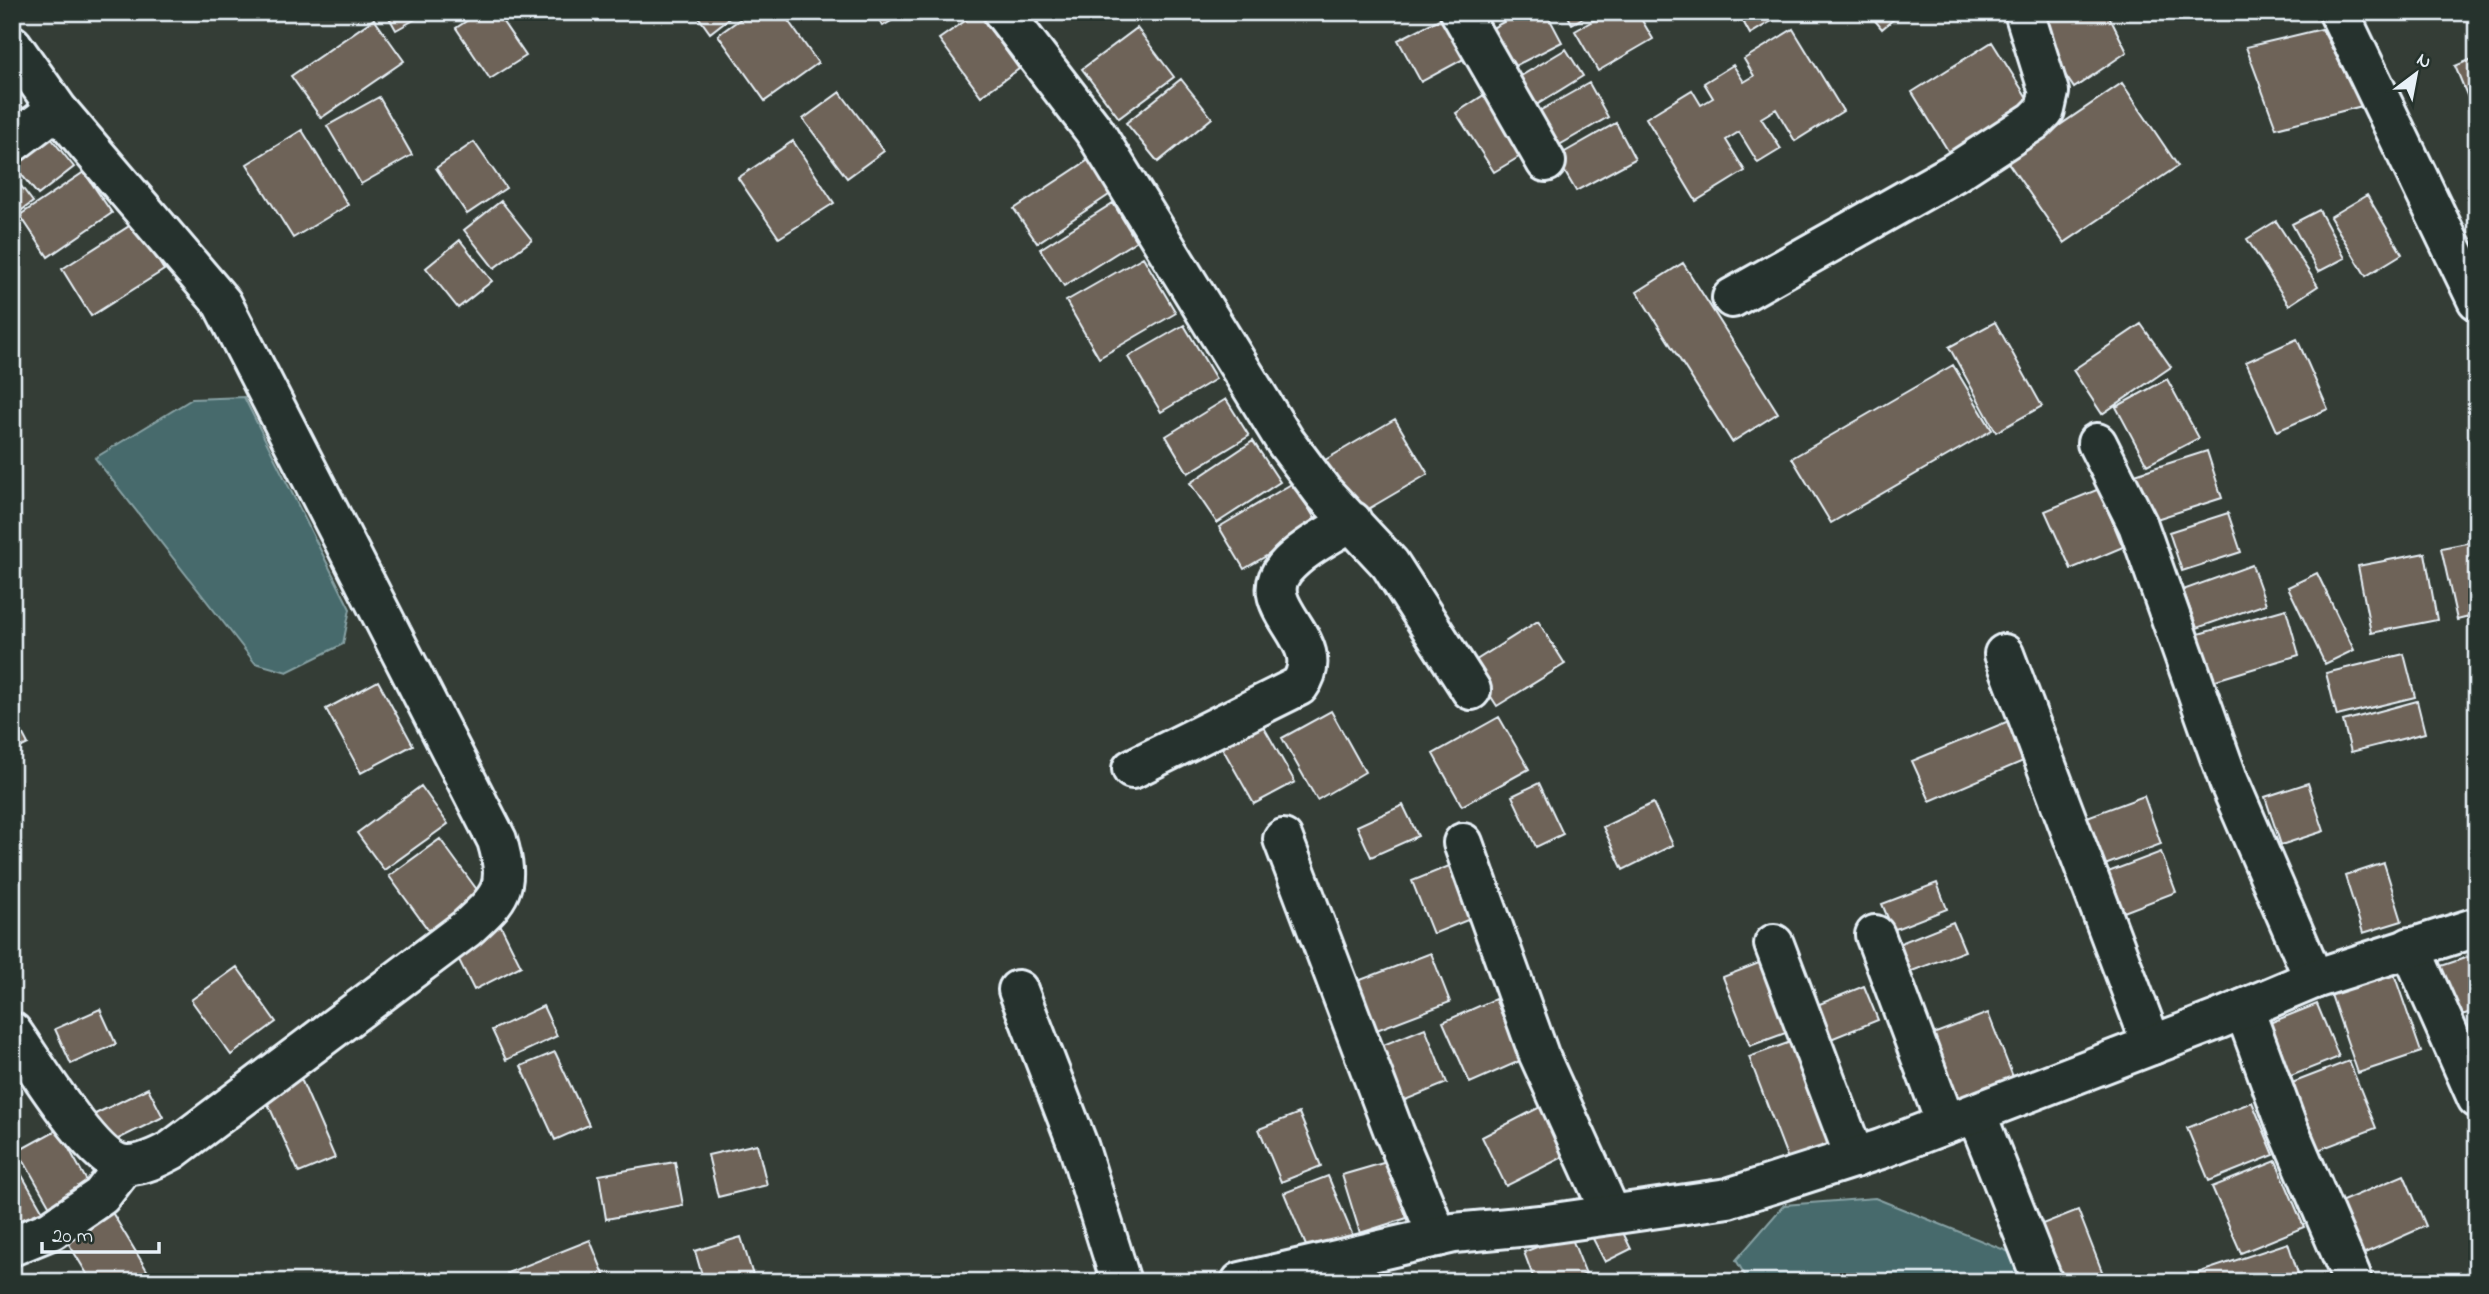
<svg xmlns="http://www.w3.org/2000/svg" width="2489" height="1294" font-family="'Indie Flower',sans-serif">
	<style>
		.water { fill: #476b6c; stroke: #87a1a4; stroke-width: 2 }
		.building { fill: #6e6458; stroke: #e8f1f8; stroke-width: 2 }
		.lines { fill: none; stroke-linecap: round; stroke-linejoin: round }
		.street-casing { stroke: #e8f1f8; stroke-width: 44 }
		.secondary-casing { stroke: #e8f1f8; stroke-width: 44 }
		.street { stroke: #26332d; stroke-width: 38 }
		.secondary { stroke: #26332d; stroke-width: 38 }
	</style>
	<rect width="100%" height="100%" fill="#343d36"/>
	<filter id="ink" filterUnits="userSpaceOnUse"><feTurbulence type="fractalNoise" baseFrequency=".0143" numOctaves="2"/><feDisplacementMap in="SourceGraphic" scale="14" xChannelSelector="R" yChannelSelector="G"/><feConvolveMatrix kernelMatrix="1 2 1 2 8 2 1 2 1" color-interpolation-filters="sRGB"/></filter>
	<g filter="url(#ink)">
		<path class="water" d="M244,397L350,609L343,644L287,672L255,663L95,458L192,399Z
			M1875,1198L2022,1257L2031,1282H1749L1736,1260L1784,1205Z"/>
		<path class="building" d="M386,12H428L396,30Z
			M480,12H496L526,56L490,79L456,28Z
			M695,12H737L710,33Z
			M750,12H782L818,63L765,101L718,35Z
			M874,12H906L883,26Z
			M978,12L1019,69L981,96L939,39Z
			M1020,12H1051L1030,27Z
			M1522,12H1546L1562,42L1503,72L1483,33Z
			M1566,12H1594L1572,24Z
			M1608,12H1637L1653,39L1598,71L1575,31Z
			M1738,12H1782L1783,14L1750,34Z
			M1868,12H1902L1882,29Z
			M2030,12H2107L2127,52L2074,88L2050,52Z
			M1449,14L1471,55L1421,82L1398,40Z
			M374,19L404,61L321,118L291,76Z
			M1137,28L1174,77L1119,118L1082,69Z
			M1793,29L1843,111L1795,141L1776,109L1761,118L1781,149L1758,163L1739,132L1726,140L1745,171L1696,201L1646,118L1692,90L1701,105L1713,98L1704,83L1733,65L1744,82L1754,76L1744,59Z
			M2322,29L2362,106L2276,128L2246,47Z
			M1992,42L2036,112L1955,162L1912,92Z
			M1566,49L1583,76L1533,107L1516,79Z
			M2477,57V103L2471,105L2455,66Z
			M1181,79L1212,118L1158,162L1126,123Z
			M1589,83L1608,117L1554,148L1534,114Z
			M2122,83L2178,166L2064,243L2007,161Z
			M1490,91L1529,151L1494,172L1456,113Z
			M840,92L884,151L847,178L803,119Z
			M12,93L27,113L12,123Z
			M379,97L412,155L361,184L327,126Z
			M39,123L74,167L38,195L12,163V144Z
			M1616,123L1635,159L1576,191L1556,157Z
			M302,130L348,205L293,238L247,164Z
			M793,141L834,203L779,238L738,178Z
			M474,142L506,188L467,214L436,168Z
			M1090,159L1112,193L1037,243L1014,209Z
			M84,172L112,213L48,257L20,215Z
			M12,174L33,202L12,217Z
			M2367,195L2402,254L2366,276L2330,217Z
			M501,201L532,240L494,268L464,230Z
			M1113,203L1136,241L1064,286L1040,249Z
			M2319,210L2345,258L2318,272L2292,224Z
			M2276,221L2318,286L2289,305L2247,239Z
			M134,223L164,270L91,316L62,269Z
			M460,240L492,281L458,308L426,268Z
			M1143,257L1176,313L1099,358L1066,301Z
			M1683,263L1778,413L1732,442L1637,292Z
			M1995,322L2042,406L1996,432L1949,347Z
			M2141,324L2171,367L2102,414L2073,370Z
			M1184,325L1216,379L1161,412L1128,357Z
			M2297,339L2328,409L2277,431L2246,362Z
			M1953,365L1992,430L1831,523L1792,458Z
			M2167,379L2199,438L2147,465L2116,407Z
			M1226,399L1249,436L1188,473L1166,436Z
			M1395,419L1428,474L1358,515L1325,460Z
			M1253,441L1280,482L1217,523L1190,483Z
			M2207,451L2222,498L2147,522L2132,475Z
			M1293,483L1319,525L1244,569L1219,527Z
			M2099,489L2123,547L2071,569L2045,511Z
			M2228,513L2241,552L2182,571L2169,532Z
			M2477,541V615L2457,620L2441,548Z
			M2425,553L2437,620L2371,633L2358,566Z
			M2252,565L2266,604L2197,628L2183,590Z
			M2317,573L2354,650L2325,664L2288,587Z
			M2286,609L2299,655L2209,682L2195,635Z
			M1538,621L1565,664L1497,706L1470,664Z
			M2404,654L2415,697L2337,716L2326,673Z
			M378,681L413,745L361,773L326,709Z
			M2417,701L2425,733L2351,752L2343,721Z
			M1331,711L1365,772L1317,800L1282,738Z
			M12,713L28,744L12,752Z
			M1499,717L1529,769L1462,806L1433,754Z
			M2011,720L2028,759L1930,801L1912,761Z
			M1261,722L1295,782L1254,804L1220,744Z
			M1539,783L1563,834L1536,847L1512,796Z
			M2308,783L2324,831L2281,845L2265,797Z
			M421,786L448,824L384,870L357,833Z
			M2144,796L2161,844L2105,865L2087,817Z
			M1653,803L1673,845L1623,870L1603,827Z
			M1403,805L1418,836L1371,857L1357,826Z
			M440,839L483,898L432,935L389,876Z
			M2161,852L2176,892L2124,912L2108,872Z
			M1464,860L1485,913L1433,934L1412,881Z
			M2384,863L2402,921L2363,933L2345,876Z
			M1937,883L1947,909L1893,930L1882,904Z
			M498,920L521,966L474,990L451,944Z
			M1953,922L1965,951L1904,974L1893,946Z
			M1431,953L1450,1002L1374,1031L1355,982Z
			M2477,954V1010L2447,1020L2429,970Z
			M1764,961L1791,1031L1750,1046L1723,977Z
			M237,967L276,1022L231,1055L191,1000Z
			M2392,968L2421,1052L2358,1073L2329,989Z
			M1864,986L1878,1020L1816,1045L1802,1011Z
			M1495,999L1522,1060L1470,1083L1443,1022Z
			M2317,1004L2339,1057L2278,1081L2257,1028Z
			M543,1006L557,1036L506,1060L492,1030Z
			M100,1009L116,1044L71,1064L55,1029Z
			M1988,1013L2013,1077L1958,1098L1933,1034Z
			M1425,1028L1447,1083L1388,1107L1366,1052Z
			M1796,1040L1834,1142L1788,1159L1749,1057Z
			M555,1052L589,1125L555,1140L521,1066Z
			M2349,1061L2376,1128L2305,1155L2279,1088Z
			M301,1079L335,1158L299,1173L264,1095Z
			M148,1088L163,1117L104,1146L89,1117Z
			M2252,1102L2274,1155L2209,1181L2187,1128Z
			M1542,1106L1567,1155L1506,1186L1482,1137Z
			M1299,1113L1321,1166L1281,1182L1259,1129Z
			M58,1129L93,1192L54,1214L18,1151Z
			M757,1144L767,1185L718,1197L708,1155Z
			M12,1158L46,1217L12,1233Z
			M1390,1161L1407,1218L1360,1233L1342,1175Z
			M2276,1161L2304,1227L2241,1253L2212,1187Z
			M675,1162L683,1205L606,1219L599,1175Z
			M2404,1175L2426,1226L2356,1257L2333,1205Z
			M1328,1176L1353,1236L1309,1253L1284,1193Z
			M110,1209L154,1282H92L64,1236Z
			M2078,1210L2103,1274L2081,1282H2053L2032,1228Z
			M1616,1218L1631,1249L1605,1262L1589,1231Z
			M1570,1234L1586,1274L1567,1282H1535L1524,1252Z
			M741,1237L755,1282H704L695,1251Z
			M590,1240L607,1282H510L507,1273Z
			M2288,1243L2301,1282H2184L2182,1278Z"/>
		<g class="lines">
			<defs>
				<path id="street" d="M1003,12L1095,132L1285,441L1323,492L1390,564L1471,690
					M1460,12L1546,162
					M2339,13L2477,300
					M12,45L57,109L222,303L497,840C511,887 501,897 467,928L172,1150C159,1157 142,1166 126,1165C93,1163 33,1061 12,1032
					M12,143L57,109
					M1732,298L1954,173L2034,121L2045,110L2049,92L2024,12
					M2097,443L2138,525L2229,782L2314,979
					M2004,654L2152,1045
					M1132,769L1299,686C1333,640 1251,608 1285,568C1302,548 1330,535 1352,521
					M1283,839L1394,1132L1438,1237
					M1463,843L1539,1055L1611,1214
					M1875,935L1946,1124
					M1774,944L1855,1158
					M2410,947L2477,1098
					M1018,990L1079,1148L1121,1282
					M2244,1009L2286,1124L2351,1276
					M1976,1113L2043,1282
					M12,1246L51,1230L101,1196L125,1165"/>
				<path id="secondary" d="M1241,1282L1454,1233L1540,1225L1728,1198L1881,1149L2217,1020L2314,979L2477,927"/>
			</defs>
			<use href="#street" class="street-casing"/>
			<use href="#secondary" class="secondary-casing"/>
			<use href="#street" class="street"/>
			<use href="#secondary" class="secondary"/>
		</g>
	</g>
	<rect width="2489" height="1294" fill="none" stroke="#26332d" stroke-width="42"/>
	<rect x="21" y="21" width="2447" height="1252" fill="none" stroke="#e8f1f8" stroke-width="2.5" filter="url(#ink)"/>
	<g transform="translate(2416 74) rotate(32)" stroke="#26332d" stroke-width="5" paint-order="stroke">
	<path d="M0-5L12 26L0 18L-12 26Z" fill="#e8f1f8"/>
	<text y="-10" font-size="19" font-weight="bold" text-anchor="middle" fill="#e8f1f8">N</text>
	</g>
	<path d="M42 1242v10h117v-10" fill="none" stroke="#e8f1f8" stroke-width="3.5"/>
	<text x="52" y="1242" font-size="21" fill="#e8f1f8" stroke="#26332d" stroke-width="5" paint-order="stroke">20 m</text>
</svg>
